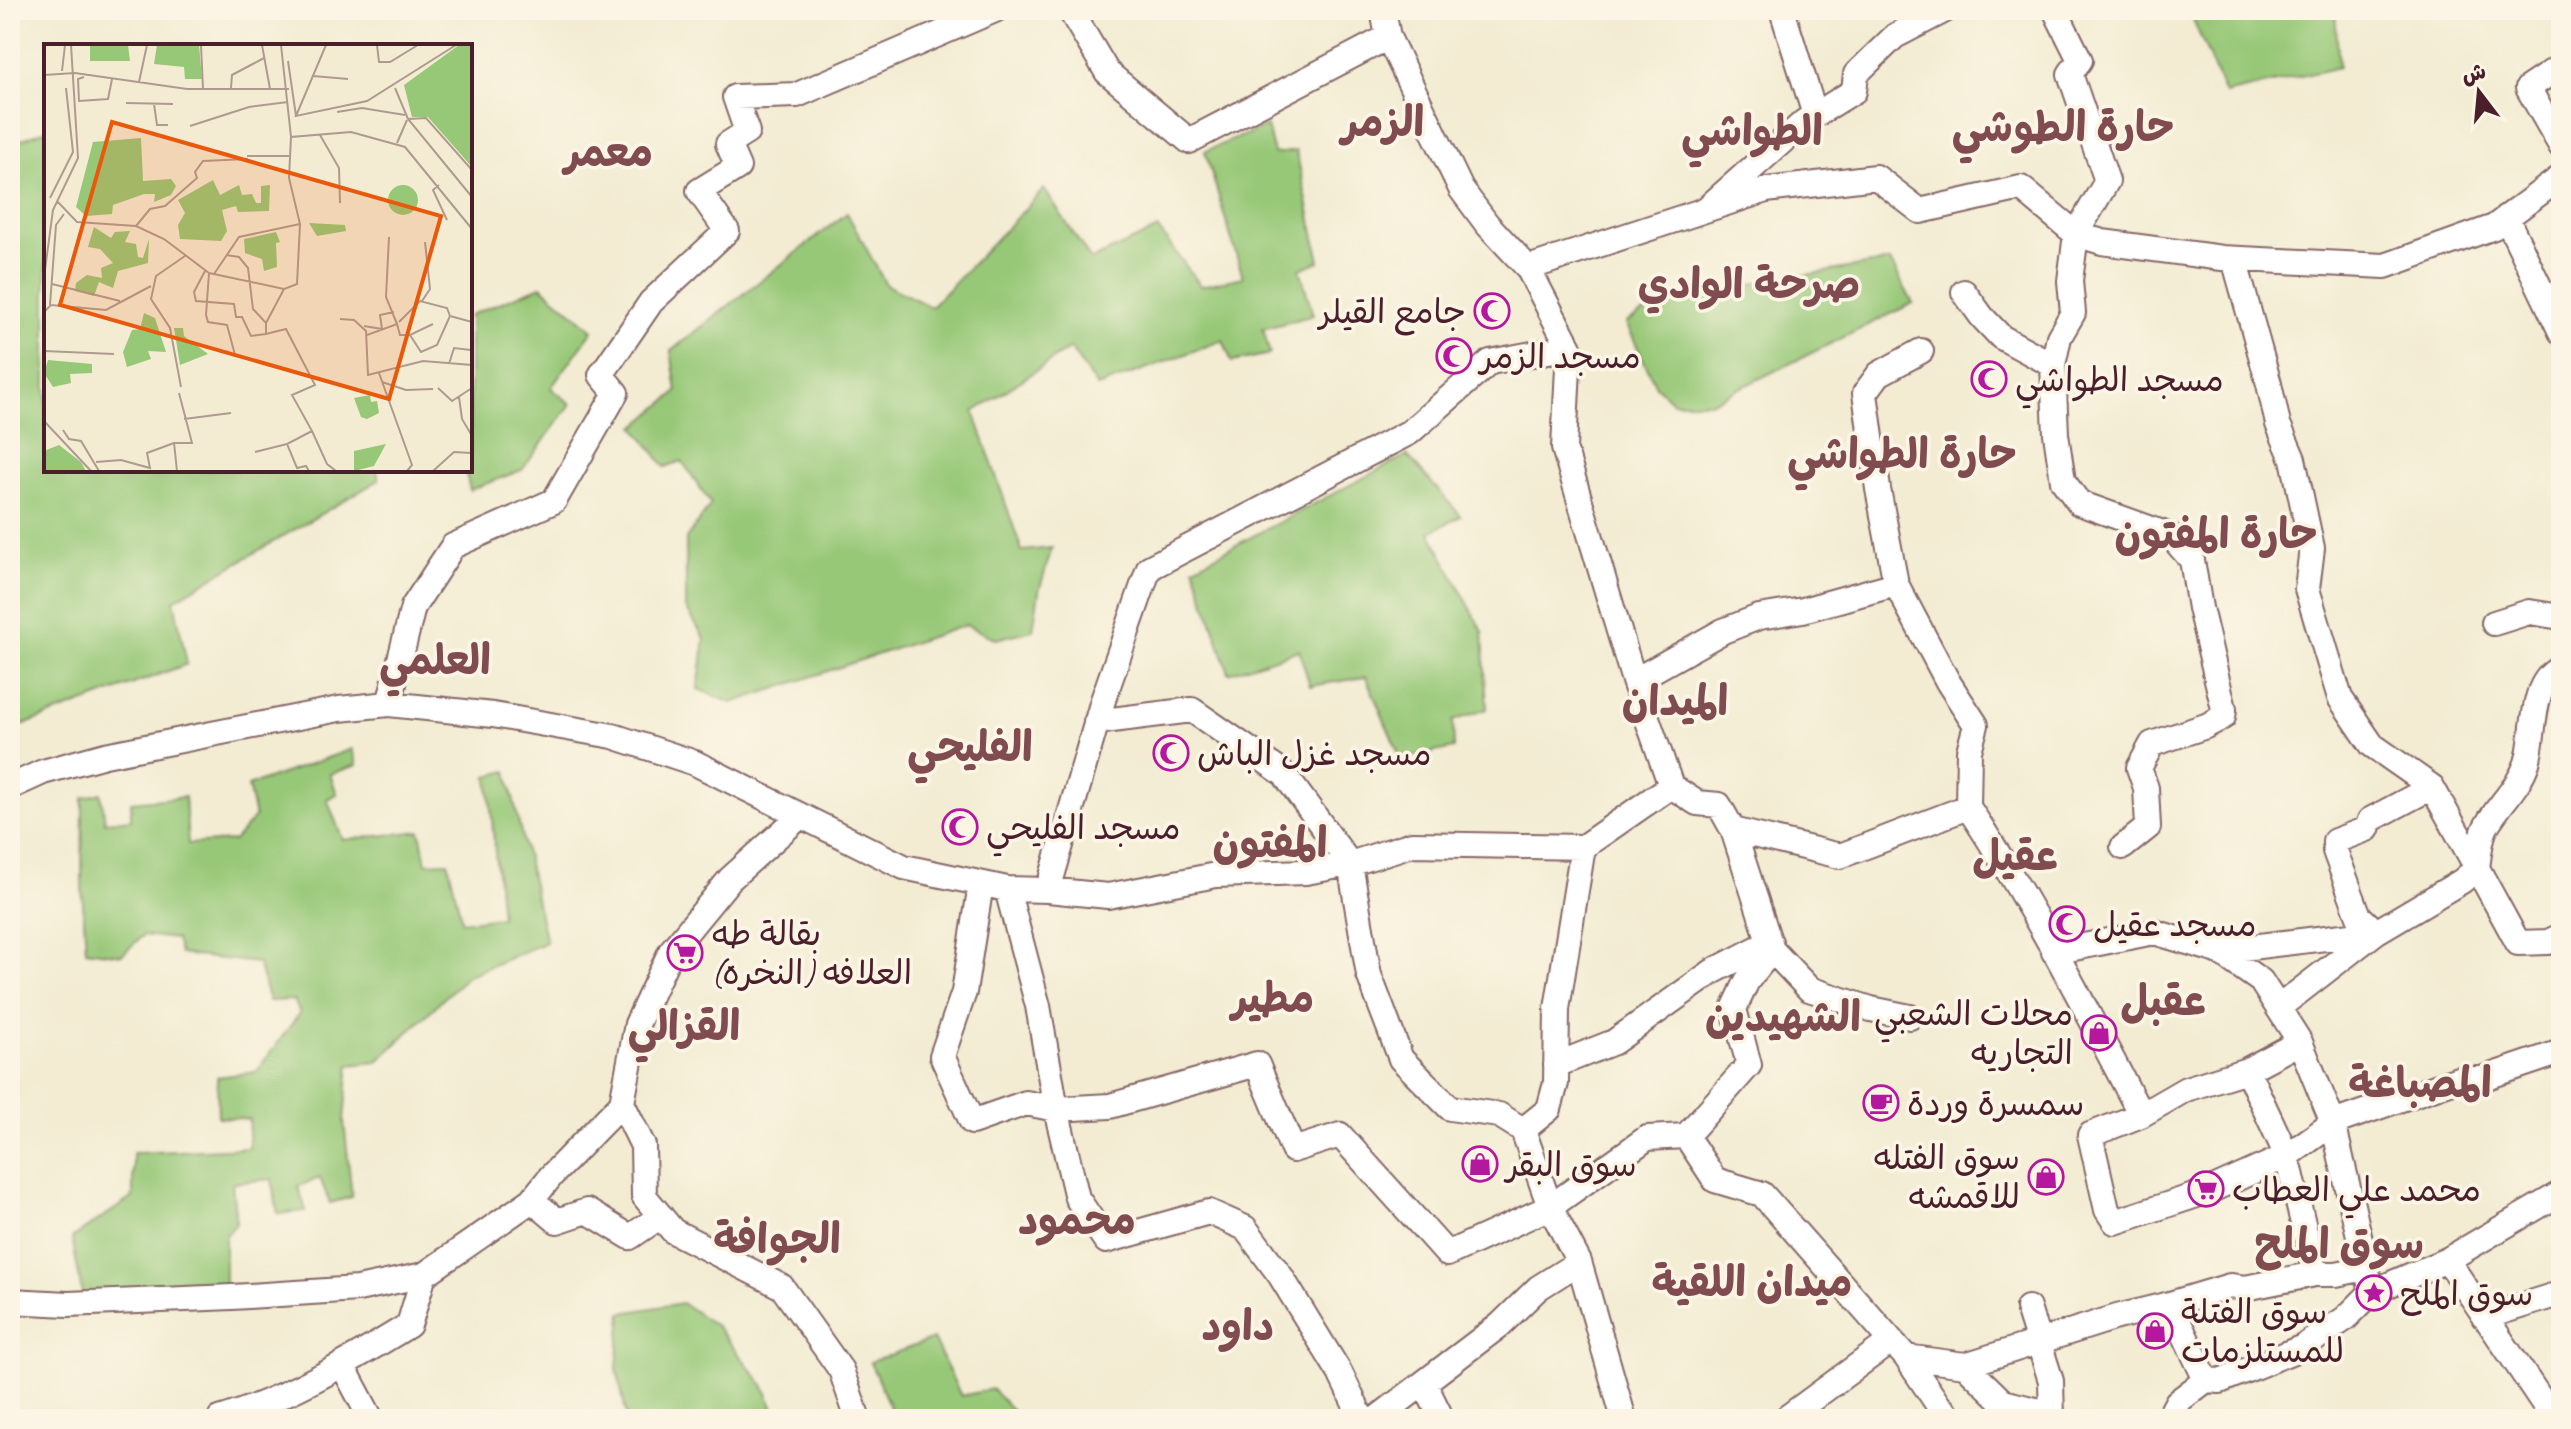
<svg xmlns="http://www.w3.org/2000/svg" width="2571" height="1429" font-family="Caveat,'Playpen Sans Arabic',sans-serif">
	<style>
		.green { fill: #97c877; stroke: #707451; stroke-width: 2 }
		.lines { fill: none; stroke-linecap: round; stroke-linejoin: round }
		.minor-casing { stroke: #856766; stroke-width: 28 }
		.minor { stroke: #fff; stroke-width: 24 }
		.labels { text-anchor: middle; stroke-width: 7; stroke-linejoin: round; paint-order: stroke }
		.poi-label { font-size: 34px; fill: #4a1f2b; stroke: #fcf5e5; text-anchor: start }
		.district-label { font-size: 42px; font-weight: bold; fill: #804c50; stroke: #fcf5e5 }
		.inset-road { fill: none; stroke: #af9a90; stroke-width: 2 }
		.view { fill: #e8590c; fill-opacity: 0.15; stroke: #e8590c; stroke-width: 4 }
		.inset-edge { fill: none; stroke: #4a1f2b; stroke-width: 4 }
	</style>
	<rect width="100%" height="100%" fill="#fcf5e5"/>
	<filter id="ink" filterUnits="userSpaceOnUse"><feTurbulence type="fractalNoise" baseFrequency=".0125" numOctaves="2"/><feDisplacementMap in="SourceGraphic" scale="16" xChannelSelector="R" yChannelSelector="G"/><feConvolveMatrix kernelMatrix="1 2 1 2 8 2 1 2 1" color-interpolation-filters="sRGB"/></filter>
	<filter id="wash" filterUnits="userSpaceOnUse"><feTurbulence type="fractalNoise" baseFrequency=".006" numOctaves="4" result="noise"/><feDisplacementMap in="SourceGraphic" scale="32" xChannelSelector="R" yChannelSelector="G"/><feGaussianBlur stdDeviation="1.8" result="paint"/><feColorMatrix in="noise" values="0 0 0 0 0 0 0 0 0 0 0 0 0 0 0 0 0 1.4 0 .05"/><feComposite in="paint" operator="in"/></filter>
	<g filter="url(#wash)">
		<rect width="100%" height="100%" fill="#f3ecd3"/>
		<path class="green" d="M2189,10H2335L2339,67L2225,94Z
			M1267,126L1274,154L1296,151L1320,261L1300,269L1313,315L1263,329L1270,354L1232,362L1223,340L1097,387L1070,348L974,412L1022,551L1052,548L1039,591L1033,630L996,639L966,625L732,703L698,689L705,639L686,608V539L711,504L682,461L665,467L635,427L677,392L671,351L847,213L886,285L931,307L1044,189L1091,260L1158,229L1201,286L1243,277L1205,151Z
			M46,130V470H377L379,480L174,600L187,664L10,730V144Z
			M1890,261L1913,303L1712,402H1673L1656,386L1626,323L1667,298Z
			M541,286L593,330L551,388L571,404L522,470L470,490L465,470H470V315Z
			M1407,455L1461,516L1430,532L1483,632L1487,709L1453,721L1454,748L1401,759L1366,677L1310,686L1299,650L1229,673L1194,567Z
			M352,749L357,765L330,774L337,794L327,799L343,840L420,831L426,863L448,862L462,922L501,917L488,776L507,771L546,942L467,976L377,1062L349,1065L344,1121L352,1197L330,1203L320,1178L298,1186L306,1211L278,1214L272,1179L232,1183L236,1223L225,1237V1297L83,1298L72,1238L133,1197V1153L249,1148V1119L218,1117L217,1077L256,1072L300,1013L294,1000L269,1001L258,963L180,954L176,939L143,935L122,955L86,950L82,887L83,798L101,793L105,822L131,819V802L185,797L188,844L234,841L255,817L248,786Z
			M682,1303L716,1326L762,1383L779,1419H627L617,1368L622,1313Z
			M933,1339L961,1396L992,1389L1020,1419H895L870,1362Z"/>
	</g>
	<g filter="url(#ink)">
		<g class="lines">
			<defs>
				<path id="minor" d="M1070,10L1107,72L1189,141L1388,37
					M1383,10L1388,37L1461,189L1487,224L1528,268L1569,347L1564,448L1634,681L1671,786L1583,847L1557,1009L1556,1083L1549,1109L1523,1130L1550,1207L1647,1138L1686,1136L1715,1180L1762,1194L1906,1357L1939,1406L1952,1419
					M1782,10L1815,115
					M2561,66L2528,88L2561,146
					M1705,210L1766,190L1876,177L1920,211L2021,188L2076,234L2107,181L2070,74L2080,60L2055,10
					M2506,217L2561,332
					M2234,259L2269,384L2278,424L2293,459L2312,548L2307,589L2340,698L2372,745L2432,787L2477,868
					M1528,268L1705,210L1804,122L1854,91L1856,74L1895,36L1945,10
					M1964,292L1982,317L2001,337L2053,365
					M1921,351L1879,374L1865,393L1878,489L1896,584L1948,682L1976,725L1969,751L1968,807
					M2494,623L2529,612L2561,617
					M1634,681L1723,631L1759,617L1803,610L1896,584
					M389,704L413,607L453,546L554,501L616,393L601,375L651,302L727,231L699,191L738,167L728,144L747,132L735,97L797,95L995,10
					M1096,722L1192,710L1284,774L1350,864L1369,975L1401,1059L1450,1108L1499,1115L1523,1130
					M1671,786L1697,803L1719,805L1733,830L1772,950L1747,981L1734,1009L1749,1065L1686,1136
					M10,787L43,772L105,755L339,709L389,704L493,715L613,736L695,763L904,867L1007,889L1048,890L1108,896L1216,875L1306,872L1350,864L1412,844L1583,847
					M799,817L730,879L671,951L637,1024L622,1103L643,1146L644,1196L673,1231L782,1287L841,1370L858,1419
					M1733,830L1840,856L1968,807C2033,905 2087,1011 2141,1115L2090,1135L2107,1210L2115,1222L2209,1191L2287,1156L2333,1123L2458,1079H2481L2561,1052
					M2123,847L2148,827L2146,788L2139,768L2152,744L2206,726L2223,717L2224,709L2200,608L2192,560L2171,536L2079,503L2063,481L2056,434L2053,365L2059,337L2073,313L2070,281L2076,234L2102,242L2222,258L2385,266L2494,227L2561,177
					M2477,868C2479,855 2480,837 2487,825C2499,804 2519,787 2527,763C2536,735 2529,681 2561,668
					M981,884L964,992L942,1056L972,1122L1026,1103L1056,1109L1110,1106L1257,1064L1293,1150L1340,1135L1447,1254L1550,1207L1579,1262L1624,1419
					M1007,889L1038,1006L1056,1109L1077,1198L1106,1241L1209,1212L1245,1228L1280,1275L1340,1373L1362,1419
					M1048,890L1103,700L1149,568L1410,432L1490,362L1569,347
					M2376,932L2359,916L2335,851V841L2367,829L2370,820L2432,787
					M1772,950L1809,989L1871,1009L1910,1017
					M2218,951L2375,932
					M2054,952L2154,932L2218,951L2261,981L2300,1042L2333,1123L2372,1292
					M2278,1008L2376,932L2462,881L2477,868L2518,943L2548,942L2561,936
					M1556,1065L1614,1042L1712,972L1770,942
					M2247,1070L2287,1156L2315,1274H2336L2366,1268
					M2141,1115L2186,1089L2247,1070L2300,1042
					M532,1200L557,1221L587,1211L630,1237L661,1216
					M2447,1260L2554,1419
					M10,1301L68,1304L232,1297L358,1289L424,1275
					M2170,1304L2230,1286L2245,1288L2315,1274
					M2028,1308L2051,1381L2052,1419
					M2485,1317L2552,1296H2561
					M1906,1357L1965,1365L2003,1402L2052,1414
					M1965,1365L2117,1317L2170,1304L2206,1380L2177,1402L2168,1419
					M343,1366L371,1419
					M2206,1380L2220,1381L2303,1347L2346,1318L2372,1292L2447,1260L2561,1193
					M1424,1383L1442,1419
					M220,1419C288,1398 349,1362 409,1325L424,1275L532,1200L551,1176L622,1103
					M1376,1419L1500,1325L1538,1288L1579,1262
					M1785,1419L1891,1341"/>
			</defs>
			<use href="#minor" class="minor-casing"/>
			<use href="#minor" class="minor"/>
		</g>
	</g>
	<defs>
		<symbol id="mosque-ring" viewBox="-11 -11 22 22"><circle r="9.5" fill="#fcf5e5" stroke="#b5179e" stroke-width="1.5"/><path d="M3.5-4.9A6 6 0 1 0 3.5 4.9A5 5 0 1 1 3.5-4.9Z" fill="#b5179e"/></symbol>
		<symbol id="supermarket-ring" viewBox="-11 -11 22 22"><circle r="9.5" fill="#fcf5e5" stroke="#b5179e" stroke-width="1.5"/><path d="M-6-5.5h2.5l.6 2H6L4.5 2H-2.5L-4.4-4H-6ZM-1.5 3.2a1.3 1.3 0 1 0 .1 0ZM3 3.2a1.3 1.3 0 1 0 .1 0Z" fill="#b5179e"/></symbol>
		<symbol id="shop-ring" viewBox="-11 -11 22 22"><circle r="9.5" fill="#fcf5e5" stroke="#b5179e" stroke-width="1.5"/><path d="M-5-2.5h2.3a2.7 3.5 0 0 1 5.4 0H5L5.5 6h-11ZM-1.5-2.5h3a1.5 2.3 0 0 0-3 0Z" fill="#b5179e"/></symbol>
		<symbol id="cafe-ring" viewBox="-11 -11 22 22"><circle r="9.5" fill="#fcf5e5" stroke="#b5179e" stroke-width="1.5"/><path d="M-5.5-4.5H6V0H3Q3 3.5 0 3.5H-2.5Q-5.5 3.5-5.5 0ZM3-3.2v2h1.7v-2ZM-6 4.5H4V6H-6Z" fill="#b5179e"/></symbol>
		<symbol id="sight-ring" viewBox="-11 -11 22 22"><circle r="9.5" fill="#fcf5e5" stroke="#b5179e" stroke-width="1.5"/><path d="M0-6L1.8-2.2L6-1.7L2.9 1.2L3.7 5.4L0 3.3L-3.7 5.4L-2.9 1.2L-6-1.7L-1.8-2.2Z" fill="#b5179e"/></symbol>
	</defs>
	<g fill-rule="evenodd">
		<use href="#mosque-ring" x="1472" y="291" width="40" height="40"/>
		<use href="#mosque-ring" x="1434" y="336" width="40" height="40"/>
		<use href="#mosque-ring" x="1969" y="359" width="40" height="40"/>
		<use href="#mosque-ring" x="1151" y="733" width="40" height="40"/>
		<use href="#mosque-ring" x="940" y="807" width="40" height="40"/>
		<use href="#mosque-ring" x="2047" y="904" width="40" height="40"/>
		<use href="#supermarket-ring" x="665" y="933" width="40" height="40"/>
		<use href="#shop-ring" x="2079" y="1013" width="40" height="40"/>
		<use href="#cafe-ring" x="1861" y="1083" width="40" height="40"/>
		<use href="#shop-ring" x="1460" y="1144" width="40" height="40"/>
		<use href="#shop-ring" x="2026" y="1157" width="40" height="40"/>
		<use href="#supermarket-ring" x="2186" y="1169" width="40" height="40"/>
		<use href="#sight-ring" x="2354" y="1273" width="40" height="40"/>
		<use href="#shop-ring" x="2135" y="1311" width="40" height="40"/>
	</g>
	<g class="labels">
		<g class="poi-label">
			<text x="1466" y="323" text-anchor="end">جامع القيلر</text>
			<text x="1480" y="368">مسجد الزمر</text>
			<text x="2015" y="391">مسجد الطواشي</text>
			<text x="1197" y="765">مسجد غزل الباش</text>
			<text x="986" y="839">مسجد الفليحي</text>
			<text x="2093" y="936">مسجد عقيل</text>
			<text x="711" y="945">بقالة طه<tspan x="711" dy="39">العلافه (النخره)</tspan></text>
			<text x="2073" y="1025" text-anchor="end">محلات الشعبي<tspan x="2073" dy="39">التجاريه</tspan></text>
			<text x="1907" y="1115">سمسرة وردة</text>
			<text x="2020" y="1169" text-anchor="end">سوق الفتله<tspan x="2020" dy="39">للاقمشه</tspan></text>
			<text x="1506" y="1176">سوق البقر</text>
			<text x="2232" y="1201">محمد علي العطاب</text>
			<text x="2400" y="1305">سوق الملح</text>
			<text x="2181" y="1323">سوق الفتلة<tspan x="2181" dy="39">للمستلزمات</tspan></text>
		</g>
		<g class="district-label">
			<text x="1383" y="136">الزمر</text>
			<text x="2063" y="141">حارة الطوشي</text>
			<text x="1752" y="145">الطواشي</text>
			<text x="609" y="166">معمر</text>
			<text x="1749" y="298">صرحة الوادي</text>
			<text x="1902" y="468">حارة الطواشي</text>
			<text x="2216" y="548">حارة المفتون</text>
			<text x="435" y="674">العلمي</text>
			<text x="1675" y="715">الميدان</text>
			<text x="970" y="761">الفليحي</text>
			<text x="1270" y="857">المفتون</text>
			<text x="2015" y="870">عقيل</text>
			<text x="1273" y="1012">مطير</text>
			<text x="2163" y="1015">عقبل</text>
			<text x="1783" y="1031">الشهيدين</text>
			<text x="684" y="1040">القزالي</text>
			<text x="2420" y="1097">المصباغة</text>
			<text x="1077" y="1234">محمود</text>
			<text x="777" y="1253">الجوافة</text>
			<text x="2339" y="1258">سوق الملح</text>
			<text x="1752" y="1296">ميدان اللقية</text>
			<text x="1238" y="1340">داود</text>
		</g>
	</g>
	<g transform="translate(44 44)">
		<rect width="428" height="428" fill="#f3ecd3"/>
		<path d="M46,1H84L86,17H46ZM113,1H155L158,35H141L140,23L110,20ZM415,1H428V123L384,73H368L360,41ZM97,94L99,137L127,135L132,142L127,151L110,158L111,150H100L69,161L68,170L42,172L32,163L49,98ZM169,136L176,151L195,141L198,151L208,150L212,159H217V142L226,141L225,167L194,168L192,162L178,166L183,187L177,197L136,195L134,181L141,169L134,156ZM344 156a15 15 0 1 1 30 0a15 15 0 1 1-30 0ZM265,179L301,181L302,187L273,192ZM50,183L67,194L71,188L86,187L81,198L92,200L94,213L99,214L105,195L104,219L74,227L69,244L55,238L50,252L31,247L32,239L43,231L58,234L57,224L69,219L56,205L44,203ZM232,188L236,198L232,199L233,223L220,227L218,215L201,209L200,195ZM100,269L111,274L122,308L104,307L107,315L83,323L79,308L88,286L96,285ZM130,284H139L140,292L164,310L136,321ZM4,316L48,320V329L26,330L27,339L9,343L0,329ZM326,351L327,358L333,357L335,369L323,375L317,373L310,354ZM342,400L330,422L310,427V407ZM15,401L37,418L42,427H0V407Z" fill="#97c877"/>
		<path class="inset-road" d="M157,1L159,45M218,1L226,45M237,1L247,93M282,1L252,72L323,57L412,1M333,1L335,18H346L374,1M244,17L252,72M18,27L21,1M0,31L31,29L143,45H245M269,32L304,35M40,33L34,35L35,57L64,55L68,35M95,38L103,1M187,44L188,31L220,14M351,44L364,75L428,153M82,59L129,60M110,60L113,81H124M293,68L318,64L361,71M364,75L382,74L428,126M146,82L205,63L244,58M276,91L295,124L296,159M353,99L363,76M203,112H245M395,141L389,146L403,176M6,154L29,108L22,44M13,157L33,178L92,182L120,195L165,229L240,245M92,182L106,165L121,162L153,134L151,128L159,117L204,115M345,193L342,253L353,280M182,211L195,213L204,224L209,265L222,279M161,227L150,248L152,257L190,260L192,273H198L207,292L222,290M165,229L162,271L164,278L183,281L191,311M170,230L195,193L256,180M0,233L9,166L34,114L27,1M8,240L76,257M378,257L386,245L381,198M6,261L12,181L20,170M0,268L7,261L62,266L107,242M296,275L310,276L322,287L324,331L379,317L428,321M355,278L376,257L403,264L406,272M320,282L338,285L336,271L350,268M323,291L353,280L356,291H366L389,280M366,291L377,308L393,301L406,272L428,278M0,307L70,310M405,320L410,304L427,306M335,329L368,421L363,427M338,338L362,346L389,345M137,343L126,284L107,255L112,232L141,212M394,344L408,357L428,344M415,353L418,375L428,392M140,375L187,369M0,377L47,427M19,386L25,395L37,397L55,427M268,387L283,420L292,427M211,408L243,400M52,418L77,416L106,424L103,409L130,399M133,427L130,399H148L135,349M265,427L262,422L253,424L243,400L268,387L248,351L271,341L242,285L222,290V279L240,245L253,240L256,180L245,134L247,93L307,88L361,103L428,185M389,427L410,408L428,409"/>
		<path class="view" d="M68,78L397,172L345,355L16,261Z"/>
		<rect width="428" height="428" class="inset-edge"/>
	</g>
	<rect width="2571" height="1429" fill="none" stroke="#fcf5e5" stroke-width="40"/>
	<g transform="translate(2479 92) rotate(344)" stroke="#fcf5e5" stroke-width="6" paint-order="stroke">
	<path d="M0-6L14 30L0 20L-14 30Z" fill="#4a1f2b"/>
	<text y="-12" font-size="22" font-weight="bold" text-anchor="middle" fill="#4a1f2b">ش</text>
	</g>
</svg>
